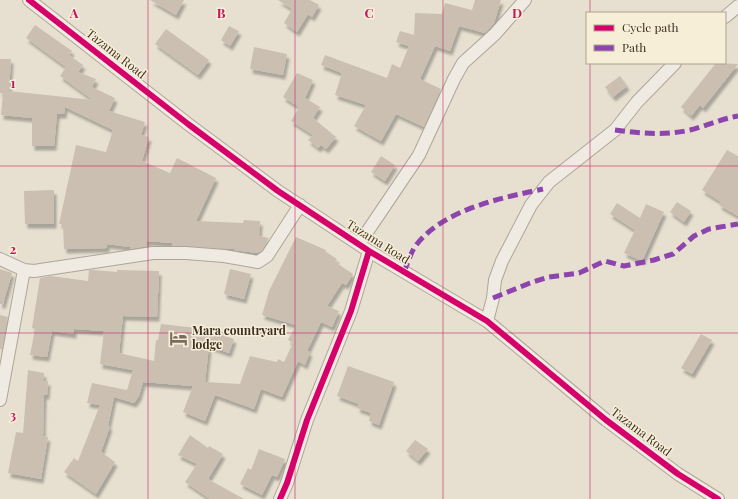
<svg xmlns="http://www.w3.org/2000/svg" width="738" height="499" font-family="'Playfair Display',serif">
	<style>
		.building { fill: #cbbfb2; filter: url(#shadow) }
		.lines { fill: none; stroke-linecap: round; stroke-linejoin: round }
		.street-casing { stroke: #ada599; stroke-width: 14 }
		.street { stroke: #efebe3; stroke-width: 12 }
		.quiet { stroke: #8e44ad; stroke-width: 5; stroke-dasharray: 10 5; stroke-linecap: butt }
		.cycleway-casing { stroke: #f7eed8; stroke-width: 8 }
		.cycleway { stroke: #d6006c; stroke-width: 6 }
		.grid { fill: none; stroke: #c2185b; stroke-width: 1; stroke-opacity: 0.55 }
		.labels { text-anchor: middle; stroke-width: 3; stroke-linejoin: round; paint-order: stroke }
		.street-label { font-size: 12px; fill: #3d2e20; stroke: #f7eed8 }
		.poi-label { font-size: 12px; font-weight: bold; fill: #3d2e20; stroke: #f7eed8; text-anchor: start }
		.grid-label { font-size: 13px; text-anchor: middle; font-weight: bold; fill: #c2185b; stroke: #f7eed8; stroke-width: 3; stroke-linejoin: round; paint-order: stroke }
	</style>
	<defs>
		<filter id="shadow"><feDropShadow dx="2.5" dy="4.5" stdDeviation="1" flood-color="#0004"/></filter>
	</defs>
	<rect width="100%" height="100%" fill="#e7e0d1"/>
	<path class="building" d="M150,0H184L176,15Z
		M278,0H310L319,5L312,17L308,14L297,32L284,23L292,9Z
		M475,0H501L494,23L485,33L459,26L450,51L435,46L420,79L441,89L424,127L396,114L381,141L354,126L366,105L335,95L342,73L321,65L325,55L387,78L392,64L400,68L409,46L396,42L400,31L414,35L415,13L442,14L445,3L472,10Z
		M35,25L72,51L69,55L83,65L78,72L96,79L92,87L115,98L109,111L145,122L141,135L149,137L142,161L170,173L177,158L216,178L196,221L243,223L244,220L260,221L259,236L269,238L262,251L257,253L234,250L235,249L172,246V243L147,241V246L130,249V247L107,244V248L64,249L63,224H59L76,145L106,152L113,130L65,107L64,114H57L54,146H32V118L1,115L3,93H0V59H11L9,91L93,100L60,76L66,67L26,38Z
		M229,26L239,31L230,46L221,40Z
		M166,29L209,60L198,75L155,44Z
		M254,47L287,54L283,75L250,69Z
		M716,63L738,64L703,108L700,105L691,116L681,107Z
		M297,73L313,80L305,98L320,107L313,118L336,137L326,149L321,145L318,148L308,140L313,135L291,121L299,107L283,97Z
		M620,76L627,86L613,97L605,87Z
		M727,150L738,156V216L719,205L721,202L702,190Z
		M381,156L395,165L385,181L371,172Z
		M54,190V224H25L24,191Z
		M677,202L691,211L684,222L670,212Z
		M617,203L640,218L646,204L664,212L642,261L624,253L635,230L610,214Z
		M296,237L326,250V252L337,259L335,262L353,274L346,285L342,283L327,306L339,311L332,327L321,322L307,351L310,352L305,365L298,361L282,397L261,389L254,409L215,395L205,421L183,412L193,386L143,382L139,396L134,403L114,397L108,426H110L101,452L115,462L96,494L64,472L74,458L78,461L100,405L87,403L92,383L127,390L133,370L100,364L104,331L74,329V334L52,331L47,357L30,355L35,329L32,328L40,278L51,276L88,281L89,270H94L117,272V270L159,271L157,317L123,316L119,353L154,361L156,340H158L161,324L205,329L234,339L229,353L209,346L205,382L240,384L250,356L277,362L278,359L284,362L293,343L288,340L296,325L262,315L269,291Z
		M0,269L12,273L3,304H0Z
		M230,269L251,274L244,299L224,294Z
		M0,315L8,317L2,349H0Z
		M701,334L712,340L692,374L681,368Z
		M348,366L394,382L379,425L369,421L371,413L357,408L359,404L337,396Z
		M28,370L44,373L43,381H48L47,395H44L43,436L48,437L41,479L8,473L16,432L23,433Z
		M190,435L208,448L209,446L223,454L208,479L244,499H210L185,482L197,464L178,455Z
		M415,440L428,449L418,461L406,451Z
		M259,449L285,459L277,477L272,475L262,495L240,484L248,468L251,470Z"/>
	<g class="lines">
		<defs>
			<path id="street" d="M29,0L188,124L278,191L369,251L487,321L606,420L678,474L718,499
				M725,17L738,6
				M359,244L419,155L454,79L463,63L495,34L525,0
				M0,259L24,270L34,271L153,253H186L224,256L258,262L267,256L300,205
				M487,321L493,298L495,280L502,261L531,205L549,182L615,130L637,102L675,63
				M0,400L24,270
				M280,499L287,483L307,420L351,311L369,251"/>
		</defs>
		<use href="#street" class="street-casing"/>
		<use href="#street" class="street"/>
		<path class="quiet" d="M615,130C640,133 664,136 690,130C706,126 721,119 738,116
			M404,272C408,263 411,251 417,244C445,209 501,198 543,189
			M493,298L530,283L549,277L579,273L605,261L624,266L654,260L673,254L694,236L709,229L738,224"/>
		<defs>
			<path id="cycleway" d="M29,0L188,124L278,191L369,251L487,321L606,420L678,474L718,499
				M280,499L287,483L307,420L351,311L369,251"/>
		</defs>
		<use href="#cycleway" class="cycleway-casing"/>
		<use href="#cycleway" class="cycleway"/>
	</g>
	<path class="grid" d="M148,0V499M295,0V499M443,0V499M590,0V13M590,63V499M0,166H738M0,333H738"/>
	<defs>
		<symbol id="hotel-bare" viewBox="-9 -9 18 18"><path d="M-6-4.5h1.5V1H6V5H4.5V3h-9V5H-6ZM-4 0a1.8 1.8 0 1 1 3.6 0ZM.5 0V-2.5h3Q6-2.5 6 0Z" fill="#786c5e" stroke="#f7eed8" stroke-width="2.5" paint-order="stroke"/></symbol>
	</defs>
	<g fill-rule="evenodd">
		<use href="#hotel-bare" x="166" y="326" width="25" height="25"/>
	</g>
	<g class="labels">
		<g class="street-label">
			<text transform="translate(116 54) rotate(38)" y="4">Tazama Road</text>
			<text transform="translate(378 242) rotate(32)" y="4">Tazama Road</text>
			<text transform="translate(641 432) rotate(37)" y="4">Tazama Road</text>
		</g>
		<g class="poi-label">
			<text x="192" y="335">Mara countryard<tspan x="192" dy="14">lodge</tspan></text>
		</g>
	</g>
	<g class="grid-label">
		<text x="74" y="18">A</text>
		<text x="221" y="18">B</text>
		<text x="369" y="18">C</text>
		<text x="517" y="18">D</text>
		<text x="13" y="88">1</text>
		<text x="13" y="254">2</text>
		<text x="13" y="420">3</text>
	</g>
	<rect x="586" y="12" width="140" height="52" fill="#f7eed8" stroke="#ada18e"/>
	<rect x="594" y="25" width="20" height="6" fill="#d6006c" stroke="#ada18e"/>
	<text x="622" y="32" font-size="12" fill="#3d2e20">Cycle path</text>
	<rect x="594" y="45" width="20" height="6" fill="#8e44ad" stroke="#ada18e"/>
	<text x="622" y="52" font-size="12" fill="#3d2e20">Path</text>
</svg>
